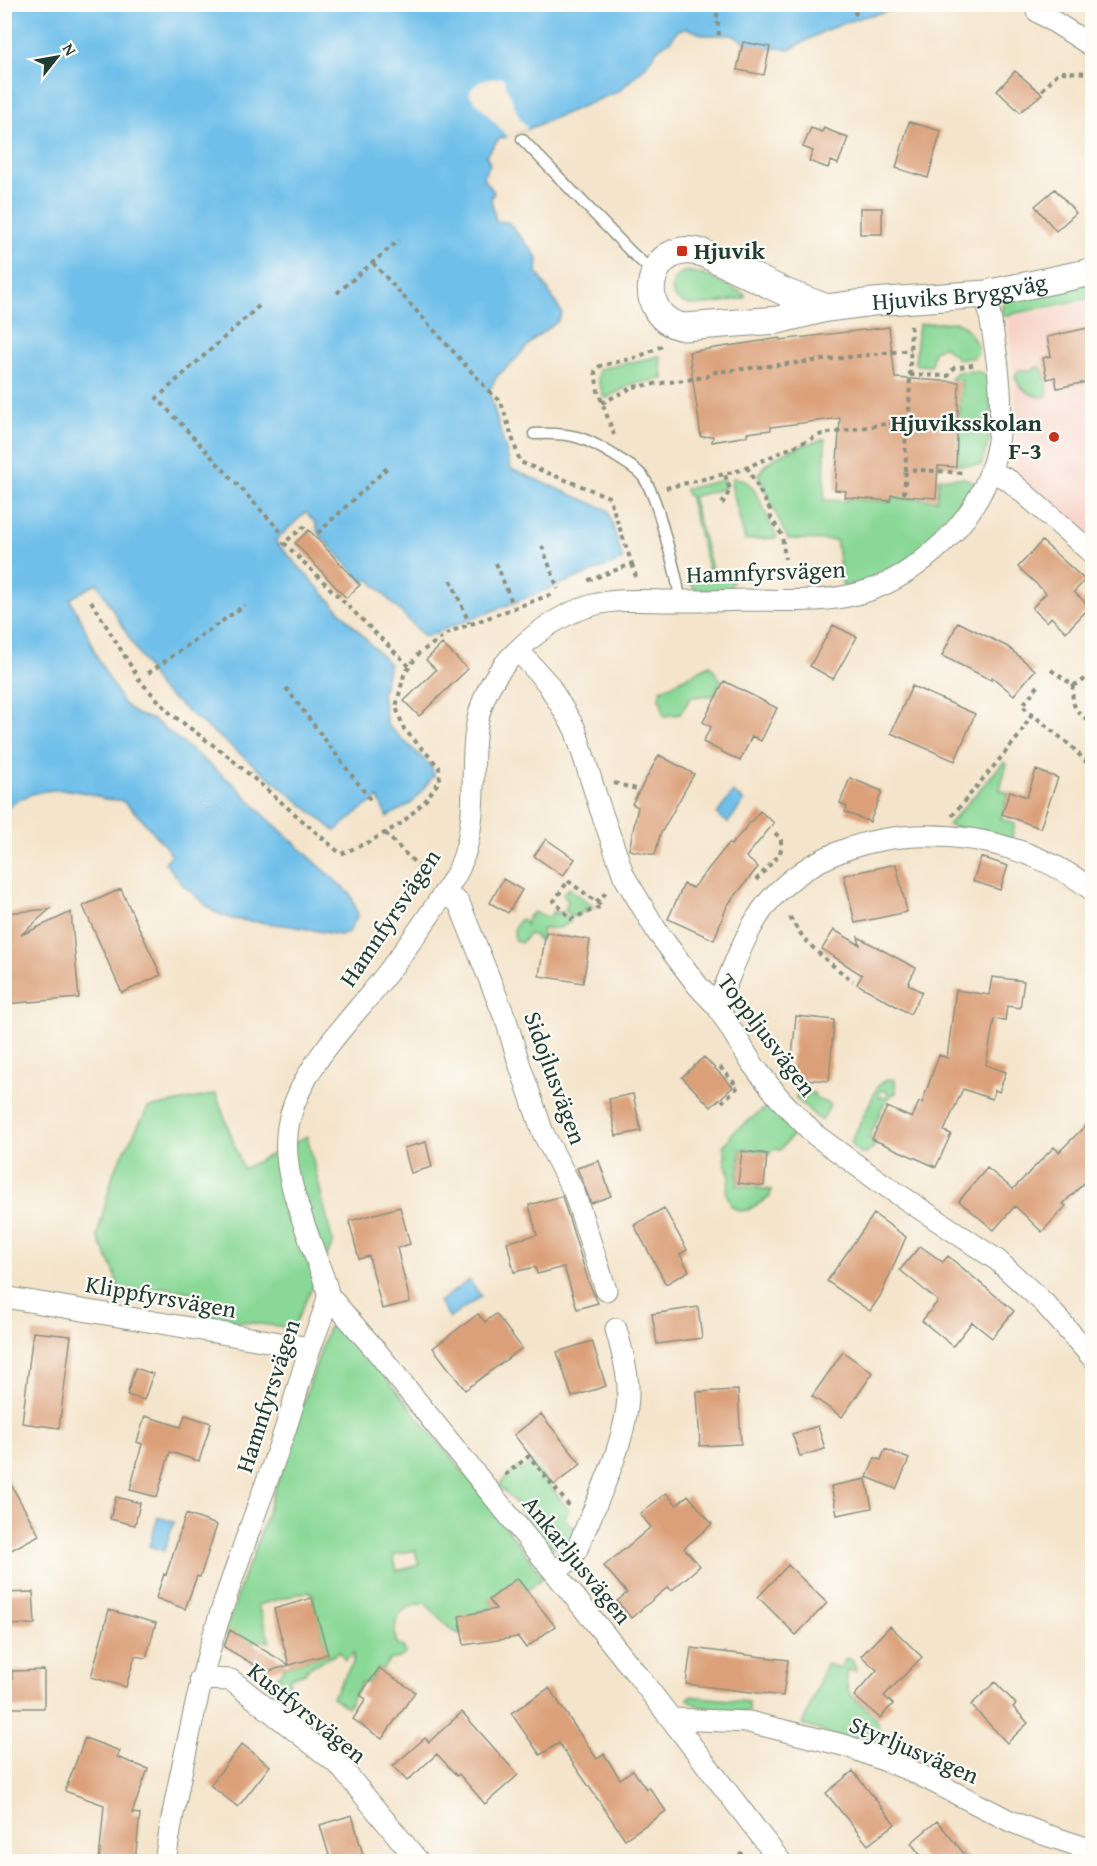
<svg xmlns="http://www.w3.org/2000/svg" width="1097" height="1866" font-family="'Gentium Book Plus',serif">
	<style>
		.built { fill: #f7d1c6 }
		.green { fill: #89d896; stroke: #548a65; stroke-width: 1.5; fill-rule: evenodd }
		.water { fill: #6fbfea; stroke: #477e8f; stroke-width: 1.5 }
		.pier { fill: #f4e4cb }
		.building { fill: #dba079 }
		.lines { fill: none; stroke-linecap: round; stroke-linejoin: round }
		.service-casing { stroke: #8a9080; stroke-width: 13 }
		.minor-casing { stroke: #8a9080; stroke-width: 23 }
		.tertiary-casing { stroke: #8a9080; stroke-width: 29 }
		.path { stroke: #8a9080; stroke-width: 4; stroke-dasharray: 4.5 4.5; stroke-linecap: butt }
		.service { stroke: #fff; stroke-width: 10 }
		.minor { stroke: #fff; stroke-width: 21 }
		.tertiary { stroke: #fff; stroke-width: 27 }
		.poi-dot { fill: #c8321e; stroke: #fdfcf7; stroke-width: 2 }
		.labels { text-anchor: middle; stroke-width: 4.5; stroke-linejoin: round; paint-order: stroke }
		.poi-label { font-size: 24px; font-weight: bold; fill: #1f3d34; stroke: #fdfcf7; text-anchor: start }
		.street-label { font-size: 24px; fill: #1f3d34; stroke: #fdfcf7 }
	</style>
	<rect width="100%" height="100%" fill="#fdfcf7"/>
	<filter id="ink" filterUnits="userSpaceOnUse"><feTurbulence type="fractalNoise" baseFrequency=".0167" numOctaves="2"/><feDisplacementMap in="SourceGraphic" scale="12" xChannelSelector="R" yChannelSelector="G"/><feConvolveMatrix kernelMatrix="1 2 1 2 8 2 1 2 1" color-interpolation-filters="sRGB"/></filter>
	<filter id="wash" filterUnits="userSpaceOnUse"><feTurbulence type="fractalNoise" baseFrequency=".008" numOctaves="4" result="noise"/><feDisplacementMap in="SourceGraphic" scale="24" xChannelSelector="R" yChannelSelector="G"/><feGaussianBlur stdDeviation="1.35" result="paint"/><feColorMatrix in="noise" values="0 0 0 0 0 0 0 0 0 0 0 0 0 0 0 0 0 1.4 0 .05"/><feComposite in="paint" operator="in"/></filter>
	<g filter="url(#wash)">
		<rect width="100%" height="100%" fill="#f4e4cb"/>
		<path class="built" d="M1092,302V542L1013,470L1017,403L1008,317Z"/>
		<path class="green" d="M686,271C707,274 727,284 745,295V298C727,300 674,317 672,288C672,279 678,274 686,271Z
			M1092,281V298L1002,316V305L1006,300Z
			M957,322C968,327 972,336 978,347L977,354L973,358L958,359L944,346L934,351L931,366L917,365L915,363L919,324Z
			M660,356L663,379L632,384L607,398L604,397L598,380L599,369Z
			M1040,366C1045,375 1049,386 1047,396C1034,399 1019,389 1015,376L1018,371L1032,370Z
			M970,371C979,371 986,373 991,380V433L981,465H958L961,380L951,379L957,372Z
			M825,439L824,500L846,501L847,499L891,502L892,497L937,500L939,478H965L975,483C946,534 902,575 843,587L836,540L788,539L758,476C768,454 804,445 825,439Z
			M733,478C758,476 765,519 777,536L776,538L745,540L731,484Z
			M723,480L725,482V488L692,497L714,576L731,574L733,581L729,590L696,591L690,583L691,581L710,575L689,495H687L685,489Z
			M710,665L721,680L715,695L691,697L680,714L664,716C661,711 664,705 659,698L661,690Z
			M1004,762L1007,764L1000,790L1008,793L1001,819L1015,824L1011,841L948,825Z
			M569,888L594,907L572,917L565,910L568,901L563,894Z
			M552,911L555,913L562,912L571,922L559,928L543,929L541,940L536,939V936L529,934L521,943L515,941L514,929L519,920L523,919L526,925L529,915L531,916L533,912L548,917L552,915Z
			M887,1079L895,1080L896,1093L890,1096L886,1091L881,1090L879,1098L887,1096L889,1098L884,1104L869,1138L875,1142L874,1147L866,1154L860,1153L852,1146V1140L878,1086Z
			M797,1092L814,1093L816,1099L830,1104L827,1112L821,1121L796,1098Z
			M216,1094L243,1169L307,1136L333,1243L293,1328L209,1318L192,1293L163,1287L121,1300L114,1271L97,1236L114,1171L148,1108Z
			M769,1105L796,1131L780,1150L773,1149L770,1155L768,1152L741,1149L737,1185L771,1190L770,1197L748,1210L740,1211L732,1207L726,1193L730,1177L724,1159L726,1156L723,1146L730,1139V1135Z
			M331,1326H338L352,1336L489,1504L543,1577L527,1591L517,1579L489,1600L494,1607L476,1613L462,1635L451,1630L425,1603C400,1606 392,1618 396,1642L404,1648L405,1654L399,1658L389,1660L382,1670L378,1668L368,1683L362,1682L347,1707L332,1697L353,1663L354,1653L345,1660L340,1652L308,1668L305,1673L289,1678L291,1691L288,1694L276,1680L284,1667L328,1654L313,1602L314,1596L309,1591L258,1605L270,1642L258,1640L248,1644L228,1637L225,1633L247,1566L252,1559L328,1328ZM415,1550L419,1565L397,1571L393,1555Z
			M528,1461L532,1462L569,1510L564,1518L578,1532L569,1546C538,1558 527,1518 513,1500C509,1495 503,1490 499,1486L502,1481L518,1467L521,1471L528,1466L526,1462Z
			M846,1658L852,1660L857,1671L848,1670C841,1700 861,1698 874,1717C877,1721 878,1726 880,1730L875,1749L803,1725L826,1664L841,1668Z
			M690,1696L749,1702V1712C728,1711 704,1713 688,1699Z"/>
		<path class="water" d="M5,5H913L859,18L824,31L791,49L757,47L732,35H704L689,29L678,30L672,39L658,49L644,68L619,91L528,129L499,139L486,155L490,164L483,177L494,192L491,199L496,221L508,222L538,258L537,272L562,313L557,322L534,339L513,362L497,376L489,391L511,469L608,510L623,560L425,637L369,579L364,583L318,533L316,524L306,512L275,541L389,664L382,693L387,725L432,767L434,775L412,803L387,817L378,798L358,812L335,831L159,688L97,583L70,599L85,628L97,657L123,703L136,714L154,720L236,786L263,814L351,895L358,915L349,932L340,935L291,926L232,919L213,911L183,885L165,862L172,855C160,841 137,810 122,801C117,799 109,800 104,799C98,797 92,794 86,793C58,786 26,790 5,810Z
			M733,792L744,801L728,823L717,814Z
			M469,1280L481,1296L450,1318L439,1302Z
			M158,1517L174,1522L164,1551L149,1546Z"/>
		<path class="pier" d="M503,77L519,117L528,129L508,137L469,94L473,87L482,80Z"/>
		<g id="blocks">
			<path class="building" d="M743,42L770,47L764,75L737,70Z
				M1015,71L1042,94L1020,112L997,91Z
				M909,122L941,131L928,178L896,168Z
				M811,128L822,132L824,128L848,138L838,164L831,161L828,168L809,161L813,151L803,147Z
				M1055,189L1076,213L1056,231L1035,206Z
				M860,208H882V234H860Z
				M889,327L895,378L959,382L956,467L938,466L936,498L891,495L890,501L845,497L846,491L835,490L840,418L771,427V430L747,433V436L712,442L713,436L701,437L689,352L780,338V340Z
				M1092,327V381L1057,388L1055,377L1047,379L1045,369L1043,358L1051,356L1047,337Z
				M309,530L360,585L346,598L295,543Z
				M1042,541L1085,580L1074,592L1090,607L1066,632L1051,617L1047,622L1032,608L1046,593L1018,567Z
				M958,622L1008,647L1035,670L1014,695L992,677L991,680L942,656Z
				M833,625L857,637L833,679L810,666Z
				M442,644L468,669L419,716L404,701L436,670L426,660Z
				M724,681L777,708L761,741L752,736L740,761L703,742L711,727L703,722Z
				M912,686L975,714L955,761L891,733Z
				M659,755L694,774L660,835L655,855L629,850L638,807L632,804Z
				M1036,770L1058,778L1040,828L1002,814L1010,791L1027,797Z
				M850,778L882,791L870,822L845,812L847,807L840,803Z
				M760,811L774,823L746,857L758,867L727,906L714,940L668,919L684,884L693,888L729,843L731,845Z
				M546,839L575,859L563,876L534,856Z
				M981,857L1008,866L1000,890L973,881Z
				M896,864L907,912L855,923L844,875Z
				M503,879L522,890L508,913L490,903Z
				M121,889L161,975L122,993L83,906Z
				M50,909L21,935L71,912L79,998L4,1004V911L6,913Z
				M834,930L860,945L858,937L916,968L908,984L922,992L910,1014L857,984L862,975L822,949Z
				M546,932L590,940L583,983L539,976Z
				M992,977L1024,981L1020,1008L1007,1006L1005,1021L994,1019L986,1065L1006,1072L999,1092L995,1090L992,1099L963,1089L944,1131L951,1134L936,1167L872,1139L887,1107L912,1118L919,1102L922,1103L939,1055L947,1058L956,990L989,995Z
				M796,1016L834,1020L829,1081L790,1078Z
				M704,1057L733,1087L711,1107L682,1077Z
				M633,1094L641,1131L616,1136L609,1099Z
				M1092,1119V1175L1063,1204L1066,1206L1042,1232L1015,1206L994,1230L959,1201L987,1168L1013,1189L1054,1147L1059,1152Z
				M426,1142L432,1167L411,1173L404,1148Z
				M742,1151L767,1154L764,1186L738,1183Z
				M599,1161L611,1196L591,1203L577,1168Z
				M562,1196L589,1283L598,1303L577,1309L564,1267L537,1274L535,1267L514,1272L507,1242L537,1235L529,1205Z
				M400,1207L410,1244L397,1248L410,1302L382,1309L369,1256L359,1259L349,1221Z
				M664,1208L687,1250L680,1254L689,1271L666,1284L634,1225Z
				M874,1214L906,1237L881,1295L870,1311L827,1281Z
				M920,1246L943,1262L948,1256L1014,1311L992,1338L972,1322L953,1346L922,1321L938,1301L900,1270Z
				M698,1307L702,1338L657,1344L652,1314Z
				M478,1314L485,1322L496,1314L522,1348L465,1390L433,1348Z
				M33,1332L71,1336L59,1428L22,1423Z
				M592,1341L606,1386L572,1397L557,1352Z
				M843,1352L873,1373L842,1417L812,1396Z
				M135,1368L153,1374L144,1400L127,1395Z
				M738,1390L741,1444L700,1446L697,1392Z
				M541,1414L581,1464L554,1485L514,1435Z
				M185,1415L211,1423L199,1461L170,1452L157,1497L130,1490L142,1444L137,1442L145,1416L181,1427Z
				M818,1426L825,1449L800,1456L792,1434Z
				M885,1449L909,1459L896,1489L867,1477L875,1458L881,1460Z
				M4,1472L39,1535L4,1554Z
				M866,1479L872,1508L837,1515L831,1486Z
				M666,1493L677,1505L688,1495L712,1524L684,1548L700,1566L671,1591L668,1587L631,1618L617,1601L627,1593L604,1566L651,1527L640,1514Z
				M116,1497L140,1503L135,1525L110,1519Z
				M186,1514L217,1525L200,1577L197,1576L185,1609L156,1598L164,1574L166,1575Z
				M788,1565L827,1603L796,1635L758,1597Z
				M517,1578L555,1626L526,1648L518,1637L464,1645L459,1616L496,1609L489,1600Z
				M33,1592L35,1624L4,1625V1593Z
				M312,1598L328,1654L266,1672L224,1647L230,1630L289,1665L274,1609Z
				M109,1610L156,1623L146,1658L135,1656L126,1687L91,1677Z
				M890,1626L922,1657L884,1696L893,1704L880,1718L854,1696L877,1670L861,1656Z
				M691,1648L788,1660L783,1696L686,1684Z
				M379,1668L415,1692L382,1739L353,1719L366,1699L360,1695Z
				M44,1670V1708H12V1671Z
				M995,1682L1016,1704L1013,1707L1028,1723L1007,1743L971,1705Z
				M549,1688L597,1759L604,1754L620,1779L633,1770L646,1789L649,1787L666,1811L625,1839L559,1743L540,1755L511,1713Z
				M462,1712L518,1775L485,1804L459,1774L457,1776L437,1754L407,1781L393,1766L425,1738L429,1742Z
				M85,1738L120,1751L117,1757L148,1769L132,1813L140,1814L135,1862H99L104,1805L65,1791Z
				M242,1744L270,1766L238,1807L210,1785Z
				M853,1771L895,1824L868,1845L826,1793Z
				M352,1815L365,1862H331L320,1825Z
				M937,1821L947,1833L971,1862H926L911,1843Z"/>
		</g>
	</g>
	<g filter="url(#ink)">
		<use href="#blocks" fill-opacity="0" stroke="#8a9080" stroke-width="1.5"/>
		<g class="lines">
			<defs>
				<path id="service" d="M522,139L631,252L653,272
					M534,434C571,432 585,437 615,456C625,463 637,468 644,478C655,496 660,518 666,539C672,560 678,579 680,601"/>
				<path id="minor" d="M1037,11L1092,46
					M991,471L1010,481L1092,553
					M518,650L548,684L575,729L600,808L624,876L658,933L698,986L717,1006L753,1065L780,1099L814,1134L877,1180L997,1260L1044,1303L1092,1357
					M444,893L459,903L507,1023L519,1063L543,1133L574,1192L606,1290
					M717,1006C732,972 745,929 770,900C848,811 1005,821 1092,890
					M328,1295L378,1353L639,1677L781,1862
					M4,1297L310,1348
					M555,1572L569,1561L577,1549C596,1502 630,1437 628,1387C627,1367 621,1348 616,1329
					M200,1679L231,1680L339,1765L419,1862
					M673,1719L749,1722L847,1746L912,1771L1010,1821L1043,1834L1092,1850
					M165,1862C171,1821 179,1781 188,1741C198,1694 208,1649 224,1603C243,1545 265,1488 285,1430C294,1404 300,1378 309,1352C313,1338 328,1306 328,1294C327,1284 318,1265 315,1255C300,1211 278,1164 290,1117C303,1068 343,1028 374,990C395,964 415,936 434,908C443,894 455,880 461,864C490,789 448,719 515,653C537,631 563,613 593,605C619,598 647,601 674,601C698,601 721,601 745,600C786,600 828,604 867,591C896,582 922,563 944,542C1020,467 1003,388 986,294"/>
				<g id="tertiary">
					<path id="s1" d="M827,308L787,293L703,253C645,236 632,319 684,327L778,320L827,308L873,302L986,294L1092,272"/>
				</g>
			</defs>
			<use href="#service" class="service-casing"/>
			<use href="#minor" class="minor-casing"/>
			<use href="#tertiary" class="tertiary-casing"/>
			<path class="path" d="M716,4L719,36
				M849,4L859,18
				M1042,90L1057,74L1062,72L1092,73
				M373,263L489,391
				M337,293L399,240
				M259,306L157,398L283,534
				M910,375L948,376L954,368L977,364
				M489,391L501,402L520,462L609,497L632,564L584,582
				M602,403L633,387L706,377L715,372L911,350
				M905,421L906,469L965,473
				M614,435L598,391L595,371L600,366L638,357L662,346
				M747,467L770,510L771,518L782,535L785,559
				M666,488L741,470L822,434L905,421L909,416L911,323
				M904,494L906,469
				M722,504L730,490L725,475
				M305,526L284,543L410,667
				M318,533L388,467
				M542,546L558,589
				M496,563L513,605
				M632,564L637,580
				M451,580L469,623
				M91,601L140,681L171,714L229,757L341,854L369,842L402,823L426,800L440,780L439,767L404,729L396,707L404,675L419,653L452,631L555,593
				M1051,670L1073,685L1080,683L1092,673
				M148,673L245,605
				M1073,685C1071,706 1075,712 1092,723
				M1038,686L1022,706L1071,746L1092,768
				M286,688L372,802
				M614,783L640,790
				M952,816L1019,736L1032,713
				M385,833L429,877
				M756,880L778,856L781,850V840L773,830
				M568,881L602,906L571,919L554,901Z
				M596,902L607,892
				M790,917C804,944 829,963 853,981
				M720,1067L738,1087L722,1102
				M505,1475L529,1456L570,1507
				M733,1862L745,1849
				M922,1862L923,1861"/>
			<use href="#service" class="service"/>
			<use href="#minor" class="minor"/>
			<use href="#tertiary" class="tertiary"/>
		</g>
	</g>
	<g class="poi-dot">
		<rect x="676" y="245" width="12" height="12" rx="3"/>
		<circle cx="1054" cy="437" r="6"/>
	</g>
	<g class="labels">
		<g class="poi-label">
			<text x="694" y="259">Hjuvik</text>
			<text x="1042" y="431" text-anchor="end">Hjuviksskolan<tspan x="1042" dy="28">F-3</tspan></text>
		</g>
		<g class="street-label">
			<text dy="8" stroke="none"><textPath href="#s1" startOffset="543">Hjuviks Bryggväg</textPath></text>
			<text transform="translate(766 572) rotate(-2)" y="8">Hamnfyrsvägen</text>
			<text transform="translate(390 918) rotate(-56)" y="8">Hamnfyrsvägen</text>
			<text transform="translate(767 1035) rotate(53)" y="8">Toppljusvägen</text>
			<text transform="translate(555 1078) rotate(70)" y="8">Sidojlusvägen</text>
			<text transform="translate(161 1297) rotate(10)" y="8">Klippfyrsvägen</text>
			<text transform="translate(268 1396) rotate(-72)" y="8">Hamnfyrsvägen</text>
			<text transform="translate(577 1560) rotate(51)" y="8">Ankarljusvägen</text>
			<text transform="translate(307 1713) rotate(39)" y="8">Kustfyrsvägen</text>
			<text transform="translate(914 1750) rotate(23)" y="8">Styrljusvägen</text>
		</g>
	</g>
	<rect width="1097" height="1866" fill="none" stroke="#fdfcf7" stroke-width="24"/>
	<g transform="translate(57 57) rotate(59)" stroke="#fdfcf7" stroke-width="4.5" paint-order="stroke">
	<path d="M0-4.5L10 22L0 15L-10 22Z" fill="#1f3d34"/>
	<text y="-9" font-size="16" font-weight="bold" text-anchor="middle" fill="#1f3d34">N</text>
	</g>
</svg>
